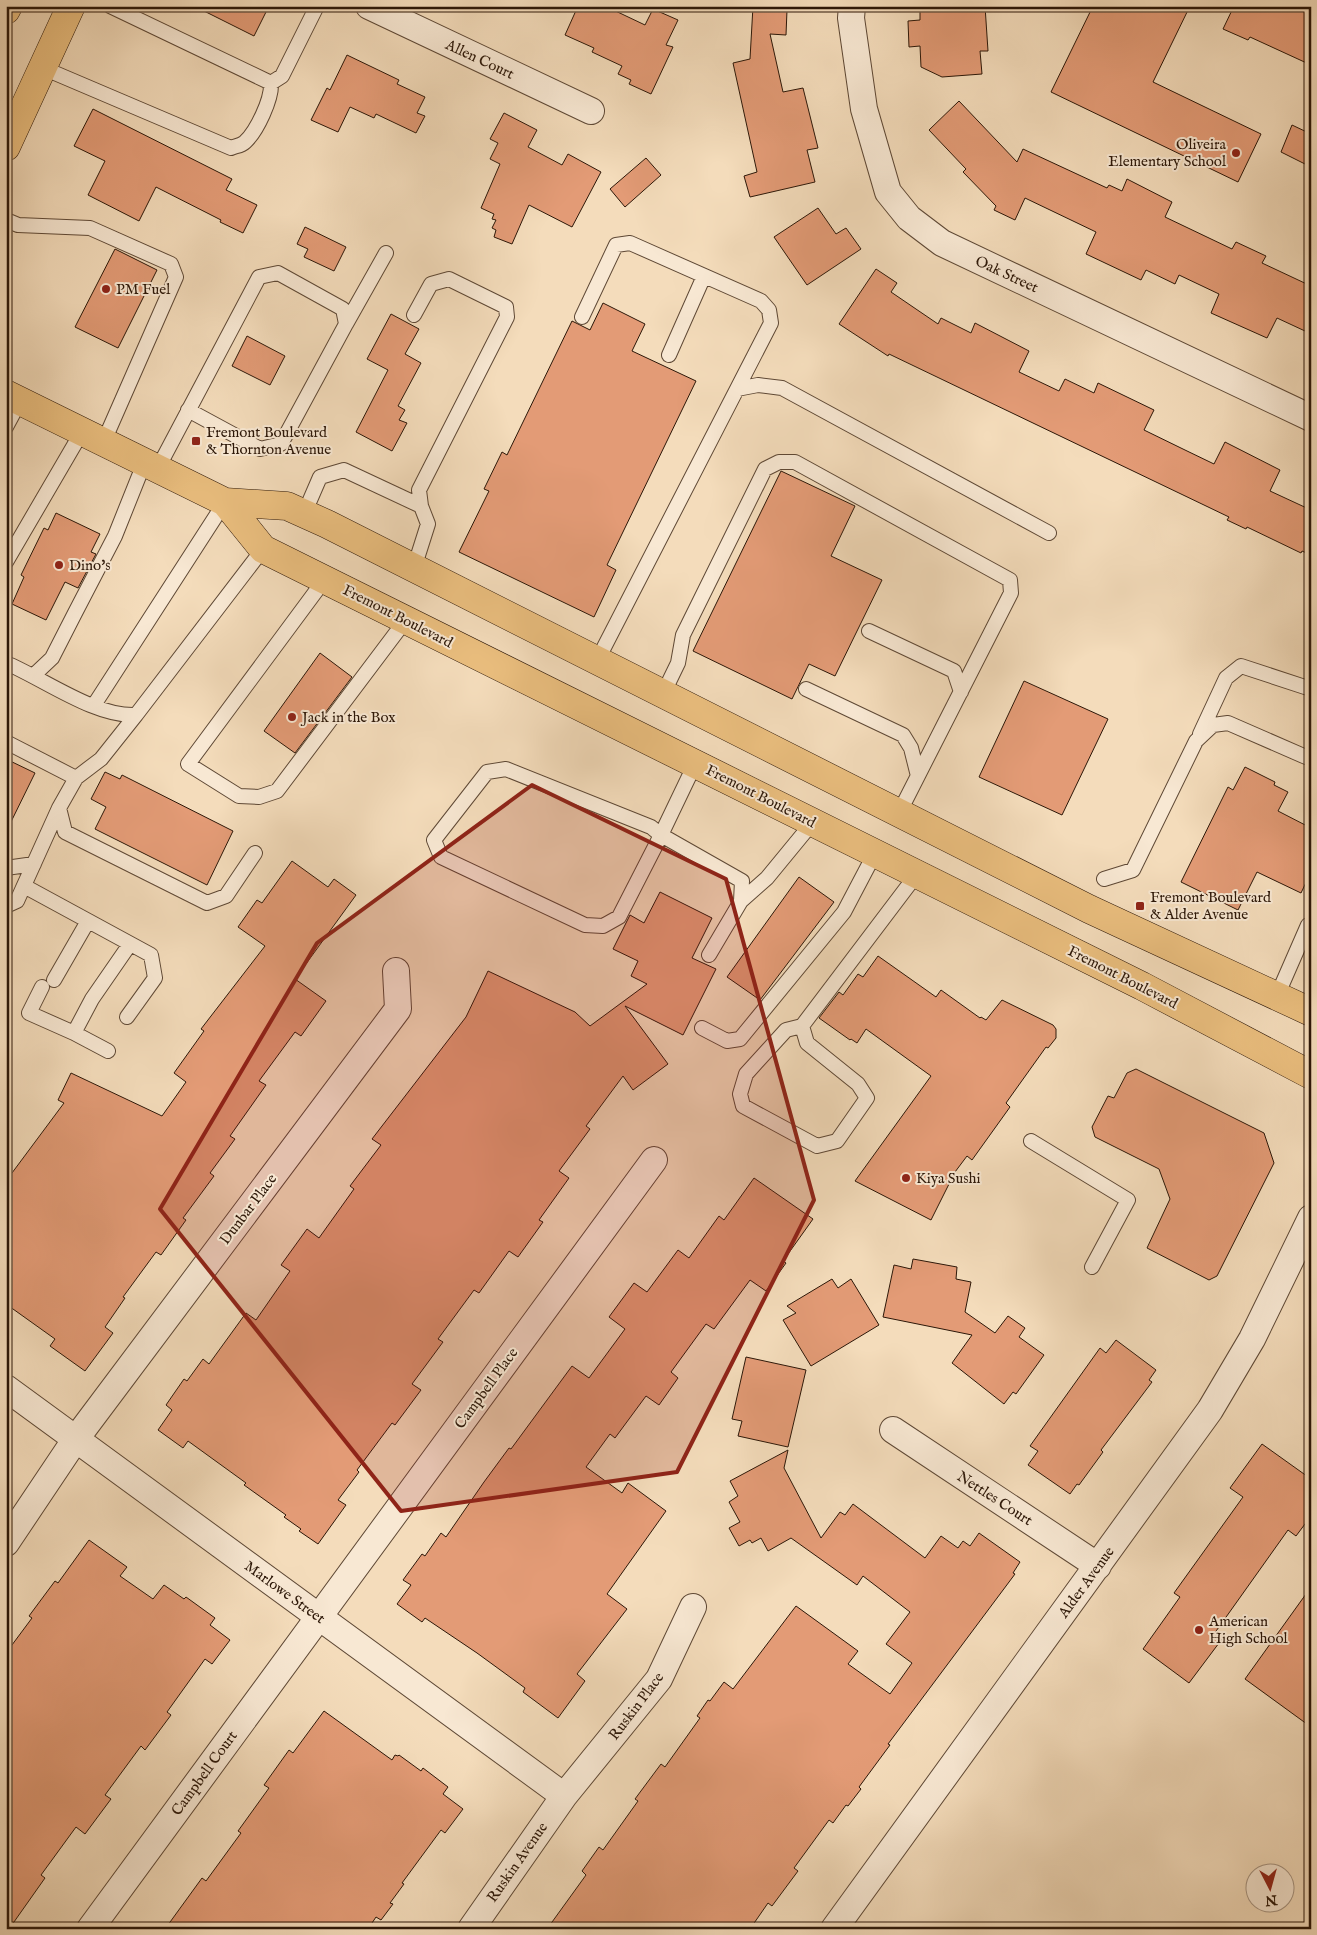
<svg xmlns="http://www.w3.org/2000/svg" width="1317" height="1935" font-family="'IM FELL English',serif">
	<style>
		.building { fill: #e39b76; stroke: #2c1708 }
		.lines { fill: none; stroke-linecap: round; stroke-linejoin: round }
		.lane-casing { stroke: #5e4835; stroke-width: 16 }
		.street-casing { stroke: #5e4835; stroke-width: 28 }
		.primary-casing { stroke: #2c1708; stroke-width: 29 }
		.lane { stroke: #f8e8d3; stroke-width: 14 }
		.street { stroke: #f8e8d3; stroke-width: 26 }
		.primary { stroke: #eabe7e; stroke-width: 28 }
		.marked { fill: #8f2418; fill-opacity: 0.2; stroke: #8f2418; stroke-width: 4; stroke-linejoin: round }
		.poi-dot { fill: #8f2418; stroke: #f8e8d3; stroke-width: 2 }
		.labels { text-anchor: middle; stroke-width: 4; stroke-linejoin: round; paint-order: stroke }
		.street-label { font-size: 15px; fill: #2c1708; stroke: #f8e8d3 }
		.poi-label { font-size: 15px; fill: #2c1708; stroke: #f8e8d3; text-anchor: start }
	</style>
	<rect width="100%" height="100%" fill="#f4dcbb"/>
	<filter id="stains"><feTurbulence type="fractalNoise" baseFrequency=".004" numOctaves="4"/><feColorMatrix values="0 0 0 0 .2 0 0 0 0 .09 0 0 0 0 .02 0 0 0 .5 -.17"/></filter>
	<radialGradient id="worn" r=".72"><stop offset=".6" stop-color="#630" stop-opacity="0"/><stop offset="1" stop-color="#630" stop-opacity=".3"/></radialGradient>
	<path class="building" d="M194,6H269L254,36Z
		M578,6H605L645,25L653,9L678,20L666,45L673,47L651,94L629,84L631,80L618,74L622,66L592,52L594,48L565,35Z
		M753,6H783V9L787,10L786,35L770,34L783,92L803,88L818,148L807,150L815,182L750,197L744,176L757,172L733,63L750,59Z
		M920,6H985L988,51H980L982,74L942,77L921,67L920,46L909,47L908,21L920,20Z
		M1093,6H1190L1153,82L1261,134L1238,182L1051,92Z
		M1234,6H1311V65L1250,37L1248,40L1223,29Z
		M347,55L399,80L397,84L425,97L417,113L425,116L416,133L376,114L374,118L350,107L338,132L311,120L327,88L330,90Z
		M959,101L1017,162L1023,149L1107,188L1109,185L1122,191L1127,179L1172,202L1165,217L1232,249L1236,242L1266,256L1262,263L1311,286V320L1305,331L1277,318L1267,338L1211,313L1219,294L1179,275L1175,284L1146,270L1141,280L1086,254L1096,232L1025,198L1015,220L994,210L996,206L963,172L966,169L929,130Z
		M93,109L232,179L226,190L257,205L243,233L220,222L221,220L156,187L139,221L88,195L105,161L74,146Z
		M504,113L537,130L528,147L562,165L568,154L601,172L572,227L529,205L512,244L494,237L496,230L492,228L496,220L492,219L494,214L481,208L500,164L490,159L498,143L490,139Z
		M1292,125L1311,134V167L1281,152Z
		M646,158L661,175L625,207L610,189Z
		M818,208L836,234L846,228L861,249L807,285L774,237Z
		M305,227L346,247L334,271L304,257L308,249L297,244Z
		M115,249L157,270L118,348L75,327Z
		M876,269L897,283L891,292L938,324L941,318L971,333L975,323L1029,351L1019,372L1059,391L1065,379L1094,393L1098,383L1154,410L1144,430L1185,450L1214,464L1225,442L1280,470L1270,491L1311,510V555L1302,551L1301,553L1247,527L1246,529L1227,520L1229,517L889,354L888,356L839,324Z
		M603,303L645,324L632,351L696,381L607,565L616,570L594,617L459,552L489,491L484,489L502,452L507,455L572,321L590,330Z
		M391,314L419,329L405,354L421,363L398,406L405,410L399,420L407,423L392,451L356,432L388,370L367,359Z
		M247,336L285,356L270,385L232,366Z
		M781,471L855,506L831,556L882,580L835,676L809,664L792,699L693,651Z
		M56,513L100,534L91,552L96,554L78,588L65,582L46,620L12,604L24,577L21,575L44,528L48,530Z
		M320,653L352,677L295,753L264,731Z
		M1024,681L1108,719L1062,815L979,777Z
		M6,759L35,773L6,832Z
		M1245,767L1275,782L1274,785L1288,792L1278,811L1311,828V872L1301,893L1257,872L1238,910L1181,882L1228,787L1233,790Z
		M105,772L120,779L122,775L233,831L207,885L95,829L106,807L91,799Z
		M292,861L328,887L334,879L356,895L295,979L326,1001L301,1036L295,1032L259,1081L266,1085L230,1136L235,1139L210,1173L214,1176L183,1218L186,1220L161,1255L156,1252L123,1297L125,1298L105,1327L113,1333L85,1371L50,1346L55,1339L6,1304V1181L64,1103L58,1100L71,1073L162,1116L186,1082L174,1073L204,1031L201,1029L265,946L238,927L257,900L262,903Z
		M799,877L834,902L760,1000L727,977Z
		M660,892L712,918L692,958L716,969L683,1035L625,1006L668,1064L633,1090L623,1076L586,1126L590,1129L559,1171L569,1178L539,1220L543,1222L518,1257L509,1251L479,1293L474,1290L438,1339L443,1342L412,1384L421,1390L395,1425L392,1423L357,1470L359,1472L338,1500L346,1505L318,1544L299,1531L301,1529L284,1517L286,1515L244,1485L246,1483L188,1441L183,1448L158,1430L172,1410L166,1405L184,1379L187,1381L203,1359L209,1364L246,1313L256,1320L290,1271L281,1265L307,1229L319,1238L354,1189L350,1186L381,1145L372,1139L466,1017L488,971L575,1012L590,1026L647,984L631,976L638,961L613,949L630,915L644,923Z
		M878,956L936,997L941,990L980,1018L981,1017L986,1020L1002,1000L1053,1025L1056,1029V1038L1048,1048L1046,1047L1006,1103L1010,1107L972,1160L967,1156L955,1172L931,1220L855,1181L931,1076L866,1029L857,1043L851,1039L850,1040L819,1018L839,992L843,995L858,974L863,977Z
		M1136,1069L1264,1133L1274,1163L1217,1276L1209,1280L1147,1248L1170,1199L1159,1169L1095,1137L1092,1127L1108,1096L1114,1098L1127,1073Z
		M754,1178L813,1219L783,1261L786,1263L766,1291L750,1280L714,1329L706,1324L671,1372L678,1378L659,1405L646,1396L615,1438L610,1434L586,1467L622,1493L628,1483L666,1511L607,1594L627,1609L577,1674L585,1681L558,1718L523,1692L525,1688L477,1653L425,1618L422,1622L397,1604L411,1585L403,1580L422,1554L425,1556L441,1533L446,1537L484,1482L509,1448L511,1449L572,1366L589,1378L625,1329L609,1317L634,1283L647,1292L678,1250L689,1258L719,1216L724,1220Z
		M913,1259L957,1267L956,1279L971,1282L965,1312L995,1333L1008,1316L1025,1328L1019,1337L1044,1355L1016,1394L1013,1392L1004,1404L952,1363L972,1335L883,1317L894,1265L911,1269Z
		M832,1279L838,1288L851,1279L879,1325L811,1366L783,1320L796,1313L787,1306Z
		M1116,1340L1156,1370L1149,1380L1152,1382L1101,1450L1103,1452L1079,1485L1077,1484L1070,1494L1028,1465L1038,1451L1030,1446L1100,1348L1106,1353Z
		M746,1357L806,1370L788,1447L738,1436L742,1421L732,1419Z
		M1262,1444L1311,1479V1516L1296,1536L1288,1530L1214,1634L1222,1639L1189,1683L1143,1649L1180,1597L1174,1593L1243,1497L1230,1488Z
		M788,1450L784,1468L821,1538L840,1512L845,1515L853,1504L925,1558L941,1536L958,1548L963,1541L970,1546L979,1533L1020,1562L1013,1573L1015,1574L888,1744L890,1745L859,1787L861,1789L848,1806L846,1805L833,1823L829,1820L794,1868L798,1871L772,1906L768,1903L750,1929H547L586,1875L582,1871L599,1847L603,1850L638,1801L635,1799L661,1764L665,1767L700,1718L697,1716L708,1700L710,1701L724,1682L733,1689L796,1606L858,1651L848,1664L890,1694L912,1663L886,1644L910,1612L863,1576L857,1585L791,1538L768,1551L761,1538L752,1543L750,1540L739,1546L729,1528L740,1522L729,1502L738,1496L730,1481Z
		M89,1540L127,1567L120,1576L153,1599L164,1585L184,1599L186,1597L215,1618L210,1625L230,1640L212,1664L205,1659L167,1712L171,1715L145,1750L141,1746L105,1795L111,1799L85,1834L76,1827L41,1875L45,1878L9,1929H6V1653L32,1618L29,1616L55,1581L58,1583Z
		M1311,1587V1727L1245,1679Z
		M324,1711L392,1760L395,1755L398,1756L399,1755L421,1771L423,1768L448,1787L443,1794L463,1809L445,1833L441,1830L402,1883L404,1884L390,1903L393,1904L381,1920L376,1917L368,1929H165L202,1878L206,1881L241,1833L238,1831L269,1788L264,1785L289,1750L293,1753Z"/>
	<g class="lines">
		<defs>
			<path id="lane" d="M43,68L231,148C235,146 241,146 245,142C257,131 272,99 271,83L110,6
				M271,83L282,76L316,8
				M6,220L18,225L90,228L171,264L176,277L104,441
				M582,317L616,245L630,243L761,301L769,310L771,323L597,661
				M346,324L386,253
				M669,355L704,276
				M737,389L758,385L782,388L1049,533
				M6,427L20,401
				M158,468L259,277L278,273L343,309L346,324L281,444L260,449L188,410
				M304,514L320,477L344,470L421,506
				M6,562L83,430
				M414,568L428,524L421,506L419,490L507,317L506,307L449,279L431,284L414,315
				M325,579L188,764L239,796L259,797L277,791L405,621
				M869,631L954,671L961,692
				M6,663C44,679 95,717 136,715L263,549
				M34,675L52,658L75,613L115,536L145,461
				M806,689L903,735L911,748L918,776
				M663,694L678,663L683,635L765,469L779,462H795L1010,580L1011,593L899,813
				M94,705L225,502
				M1200,734L1226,678L1241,666L1311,689
				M6,742L76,778L59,808L17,901L6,906
				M695,764L661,835L742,881L741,901L709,955
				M506,769L651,827L661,835L619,917L603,926L585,925L441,857L434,840L487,772Z
				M76,778L101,759L136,715
				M59,808L65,832L207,903L226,896L255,853
				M6,868L34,864
				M1104,879L1133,870L1196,741L1213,725L1228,723L1306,757
				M24,886L151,955L155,978L127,1017
				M741,901L767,878L813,822
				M54,980L88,921
				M42,987L29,1013L74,1033
				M1277,996L1308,925L1311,924
				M802,1026L786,1030L746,1074L740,1094L743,1106L817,1146L837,1141L867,1098L858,1084L807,1043L802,1026L917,874
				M702,1028L727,1041L740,1039L844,912L875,853
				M108,1051L74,1033L92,999L130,944
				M1031,1141L1128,1200L1092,1267"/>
			<path id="street" d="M369,6L591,111
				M852,6L851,18L864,109L888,192L909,218L942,243L1311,418
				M6,1388L564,1796
				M893,1430L1098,1566
				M6,1543L75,1440L398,1009L396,971
				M90,1929L654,1160
				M471,1929L564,1796L659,1679L693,1607
				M834,1929L1210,1410L1252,1339L1311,1218"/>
			<path id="primary" d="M6,10L8,6
				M6,147L71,6
				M6,394L225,502L287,506L327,524L1089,909L1311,1012
				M225,502L263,549L1142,986L1311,1075"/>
		</defs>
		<use href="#lane" class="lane-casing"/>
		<use href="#street" class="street-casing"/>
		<use href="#primary" class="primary-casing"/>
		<use href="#lane" class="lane"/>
		<use href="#street" class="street"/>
		<use href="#primary" class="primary"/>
	</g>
	<path class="marked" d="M532,785L726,879L814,1200L677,1472L401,1511L160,1209L317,943Z"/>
	<g class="poi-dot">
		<circle cx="1236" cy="153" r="5"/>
		<circle cx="106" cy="289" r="5"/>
		<rect x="191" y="436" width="10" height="10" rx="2.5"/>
		<circle cx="59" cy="565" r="5"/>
		<circle cx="292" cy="717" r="5"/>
		<rect x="1135" y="901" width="10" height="10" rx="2.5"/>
		<circle cx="906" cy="1178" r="5"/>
		<circle cx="1199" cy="1630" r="5"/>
	</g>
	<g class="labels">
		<g class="street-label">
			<text transform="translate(480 59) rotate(25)" y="5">Allen Court</text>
			<text transform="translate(1007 274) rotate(25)" y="5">Oak Street</text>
			<text transform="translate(398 616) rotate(27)" y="5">Fremont Boulevard</text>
			<text transform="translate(761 796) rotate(27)" y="5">Fremont Boulevard</text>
			<text transform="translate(1123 977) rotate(27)" y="5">Fremont Boulevard</text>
			<text transform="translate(248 1209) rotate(-53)" y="5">Dunbar Place</text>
			<text transform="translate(486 1388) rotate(-54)" y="5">Campbell Place</text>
			<text transform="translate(995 1498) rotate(33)" y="5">Nettles Court</text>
			<text transform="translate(1086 1582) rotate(-54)" y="5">Alder Avenue</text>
			<text transform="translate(285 1592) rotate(36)" y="5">Marlowe Street</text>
			<text transform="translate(636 1706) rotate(-53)" y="5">Ruskin Place</text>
			<text transform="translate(204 1773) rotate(-54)" y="5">Campbell Court</text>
			<text transform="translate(517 1862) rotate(-55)" y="5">Ruskin Avenue</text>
		</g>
		<g class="poi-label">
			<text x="1226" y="149" text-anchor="end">Oliveira<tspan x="1226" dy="17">Elementary School</tspan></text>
			<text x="116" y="294">PM Fuel</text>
			<text x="206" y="437">Fremont Boulevard<tspan x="206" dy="17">&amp; Thornton Avenue</tspan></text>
			<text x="69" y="570">Dino's</text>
			<text x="302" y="722">Jack in the Box</text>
			<text x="1150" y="902">Fremont Boulevard<tspan x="1150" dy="17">&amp; Alder Avenue</tspan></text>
			<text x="916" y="1183">Kiya Sushi</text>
			<text x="1209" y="1626">American<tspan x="1209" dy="17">High School</tspan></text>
		</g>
	</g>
	<rect width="1317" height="1935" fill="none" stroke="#f4dcbb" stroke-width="25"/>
	<rect x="8" y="8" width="1302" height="1920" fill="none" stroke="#2c1708" stroke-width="2.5"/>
	<rect x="12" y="12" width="1292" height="1910" fill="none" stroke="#2c1708"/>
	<g transform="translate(1270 1888) rotate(174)"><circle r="24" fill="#f8e8d3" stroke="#a69482"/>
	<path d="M0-4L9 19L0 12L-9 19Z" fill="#8f2418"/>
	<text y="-8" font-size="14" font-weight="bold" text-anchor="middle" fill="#2c1708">N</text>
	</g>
	<rect width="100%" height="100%" filter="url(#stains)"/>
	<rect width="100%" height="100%" fill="url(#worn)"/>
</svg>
